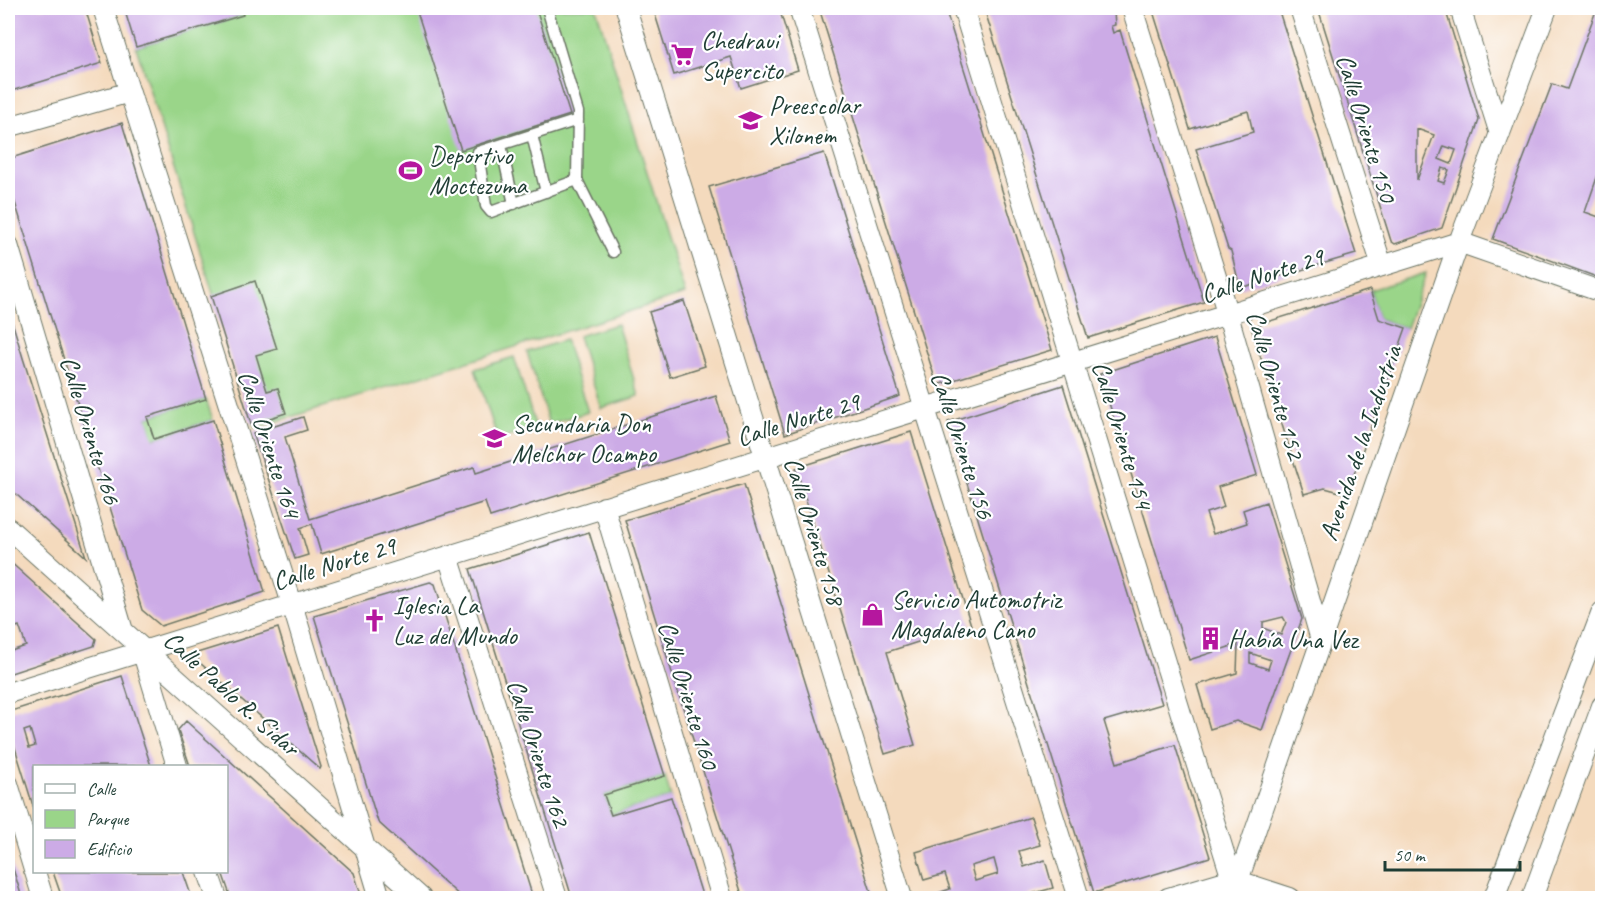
<svg xmlns="http://www.w3.org/2000/svg" width="1610" height="906" font-family="Caveat,sans-serif">
	<style>
		.green { fill: #9ad589; stroke: #5c895e; stroke-width: 1.5 }
		.building { fill: #ccabe6; fill-rule: evenodd }
		.lines { fill: none; stroke-linecap: round; stroke-linejoin: round }
		.service-casing { stroke: #6a7464; stroke-width: 13 }
		.minor-casing { stroke: #6a7464; stroke-width: 22 }
		.service { stroke: #fff; stroke-width: 10 }
		.minor { stroke: #fff; stroke-width: 20 }
		.labels { text-anchor: middle; stroke-width: 4.5; stroke-linejoin: round; paint-order: stroke }
		.poi-label { font-size: 26px; fill: #1f3d34; stroke: #fff; text-anchor: start }
		.street-label { font-size: 26px; fill: #1f3d34; stroke: #fff }
	</style>
	<rect width="100%" height="100%" fill="#fff"/>
	<filter id="ink" filterUnits="userSpaceOnUse"><feTurbulence type="fractalNoise" baseFrequency=".0167" numOctaves="2"/><feDisplacementMap in="SourceGraphic" scale="12" xChannelSelector="R" yChannelSelector="G"/><feConvolveMatrix kernelMatrix="1 2 1 2 8 2 1 2 1" color-interpolation-filters="sRGB"/></filter>
	<filter id="wash" filterUnits="userSpaceOnUse"><feTurbulence type="fractalNoise" baseFrequency=".008" numOctaves="4" result="noise"/><feDisplacementMap in="SourceGraphic" scale="24" xChannelSelector="R" yChannelSelector="G"/><feGaussianBlur stdDeviation="1.35" result="paint"/><feColorMatrix in="noise" values="0 0 0 0 0 0 0 0 0 0 0 0 0 0 0 0 0 1.4 0 .05"/><feComposite in="paint" operator="in"/></filter>
	<g filter="url(#wash)">
		<rect width="100%" height="100%" fill="#f4dabd"/>
		<path class="green" d="M241,8H596L685,294L255,428L136,47L243,15Z
			M1426,273L1406,328L1379,319L1370,290Z
			M617,324L639,396L601,408L578,336Z
			M565,340L588,412L549,424L527,352Z
			M514,357L536,428L498,440L475,369Z
			M206,399L213,420L153,439L147,417Z
			M665,776L671,797L611,815L604,795Z"/>
		<g id="blocks">
			<path class="building" d="M8,8H85L102,63L8,92Z
				M124,8H241L243,15L136,47Z
				M416,8H536L570,115L461,150Z
				M653,8H779L798,70L741,88L731,57L674,75Z
				M819,8H945L1052,350L937,385Z
				M984,8H1108L1109,11L1114,12L1115,25L1111,26L1113,33L1120,30L1122,37L1204,302L1088,338Z
				M1152,8H1278L1356,254L1240,288L1231,251L1228,249L1196,149L1253,132L1248,111L1190,129Z
				M1318,8H1445L1479,120L1442,228L1395,244L1391,241ZM1417,129L1434,135L1417,180ZM1444,146L1456,150L1451,164L1439,159ZM1442,168L1449,170L1444,183L1438,181Z
				M1597,8H1602V163L1585,212L1602,218V279L1493,239L1552,84L1567,89Z
				M122,123L206,399L147,417L154,439L213,420L265,592L161,626L142,610L8,180V159Z
				M824,153L900,396L785,434L709,187Z
				M255,281L277,349L256,355L267,391L278,388L286,413L251,424L211,296Z
				M1370,290L1379,319L1406,328L1347,494L1325,488L1304,494L1251,327Z
				M684,301L705,366L670,377L649,312Z
				M8,308L23,358L86,557L8,487Z
				M1215,337L1257,475L1218,487L1224,507L1206,513L1213,534L1247,523L1243,510L1266,502L1302,619L1262,730L1236,721L1210,729L1197,685L1237,673L1238,644L1189,660L1100,374ZM1283,617L1286,622L1281,635L1263,628V622ZM1250,653L1271,660L1268,669L1250,663Z
				M1063,385L1162,704L1104,721L1117,763L1175,745L1210,857L1094,893L948,422Z
				M716,396L730,441L490,517L485,502L321,554L312,524L300,528L308,555L295,559L253,433L303,417L307,430L285,437L310,519L474,467L476,473Z
				M911,432L971,625L887,652L915,745L885,754L796,468Z
				M744,484L817,720L873,898H743L673,676L625,520Z
				M589,532L665,776L604,795L611,815L671,797L703,898H572L565,875L470,569Z
				M8,560L96,639L94,646L8,674V652L26,646L19,626L8,630Z
				M430,582L435,584L533,898H462L378,822L314,616Z
				M278,628L321,767L320,769L199,662L197,653Z
				M122,676L151,766H34V809L8,725V712ZM30,729L35,746L29,748L24,731Z
				M186,721L354,873L362,898H231L222,872H226V766H190L178,730Z
				M1031,817L1040,845L1019,851L1024,867L1045,860L1053,888L1017,898H930L929,896L950,889L945,874L924,880L916,852ZM994,859L998,874L975,881L971,866Z
				M8,854L16,878L22,898H8Z
				M53,872H183L192,898H62Z"/>
		</g>
	</g>
	<g filter="url(#ink)">
		<use href="#blocks" fill-opacity="0" stroke="#6a7464" stroke-width="1.5"/>
		<g class="lines">
			<defs>
				<path id="service" d="M547,8L578,112L577,180L491,212L486,206L478,152L578,120
					M532,135L546,192
					M501,145L514,204
					M577,180L613,252"/>
				<path id="minor" d="M103,8L292,604L380,898
					M626,8L902,898
					M799,8L1079,898
					M963,8L1232,879
					M1132,8L1228,315L1321,640
					M1300,8L1382,266
					M1460,8L1500,134
					M8,127L130,92
					M8,245L123,631
					M604,507L722,898
					M8,528L421,898
					M448,556L557,898
					M142,650L177,766
					M8,693L1459,242L1602,292
					M8,784L34,870
					M35,872L43,898
					M208,872L217,898
					M1168,898L1232,879L1290,898
					M1232,898L1459,242L1547,8
					M1494,898L1602,612
					M1532,898L1602,706"/>
			</defs>
			<use href="#service" class="service-casing"/>
			<use href="#minor" class="minor-casing"/>
			<use href="#service" class="service"/>
			<use href="#minor" class="minor"/>
		</g>
	</g>
	<defs>
		<symbol id="supermarket-bare" viewBox="-9 -9 18 18"><path d="M-6-5.5h2.5l.6 2H6L4.5 2H-2.5L-4.4-4H-6ZM-1.5 3.2a1.3 1.3 0 1 0 .1 0ZM3 3.2a1.3 1.3 0 1 0 .1 0Z" fill="#b5179e" stroke="#fff" stroke-width="2.5" paint-order="stroke"/></symbol>
		<symbol id="school-bare" viewBox="-9 -9 18 18"><path d="M0-5L7-2L0 1L-7-2ZM-4 1L0 2.5L4 1V4Q0 6-4 4Z" fill="#b5179e" stroke="#fff" stroke-width="2.5" paint-order="stroke"/></symbol>
		<symbol id="stadium-bare" viewBox="-9 -9 18 18"><path d="M0-5a6.5 5 0 1 0 0 10a6.5 5 0 1 0 0-10ZM-3.5-1.8h7v3.6h-7Z" fill="#b5179e" stroke="#fff" stroke-width="2.5" paint-order="stroke"/></symbol>
		<symbol id="shop-bare" viewBox="-9 -9 18 18"><path d="M-5-2.5h2.3a2.7 3.5 0 0 1 5.4 0H5L5.5 6h-11ZM-1.5-2.5h3a1.5 2.3 0 0 0-3 0Z" fill="#b5179e" stroke="#fff" stroke-width="2.5" paint-order="stroke"/></symbol>
		<symbol id="church-bare" viewBox="-9 -9 18 18"><path d="M-1.2-6h2.4v3.5h3.3v2.4h-3.3V6h-2.4V-.1h-3.3v-2.4h3.3Z" fill="#b5179e" stroke="#fff" stroke-width="2.5" paint-order="stroke"/></symbol>
		<symbol id="building-bare" viewBox="-9 -9 18 18"><path d="M-4-6H4V6H1V3H-1V6H-4ZM-2.5-4.3h1.7v1.8h-1.7ZM.8-4.3h1.7v1.8H.8ZM-2.5-1h1.7V.8h-1.7ZM.8-1h1.7V.8H.8Z" fill="#b5179e" stroke="#fff" stroke-width="2.5" paint-order="stroke"/></symbol>
	</defs>
	<g fill-rule="evenodd">
		<use href="#supermarket-bare" x="666" y="38" width="33" height="33"/>
		<use href="#school-bare" x="734" y="104" width="33" height="33"/>
		<use href="#stadium-bare" x="394" y="154" width="33" height="33"/>
		<use href="#school-bare" x="478" y="422" width="33" height="33"/>
		<use href="#shop-bare" x="856" y="598" width="33" height="33"/>
		<use href="#church-bare" x="358" y="604" width="33" height="33"/>
		<use href="#building-bare" x="1194" y="622" width="33" height="33"/>
	</g>
	<g class="labels">
		<g class="poi-label">
			<text x="701" y="49">Chedraui<tspan x="701" dy="30">Supercito</tspan></text>
			<text x="769" y="114">Preescolar<tspan x="769" dy="30">Xilonem</tspan></text>
			<text x="429" y="164">Deportivo<tspan x="429" dy="30">Moctezuma</tspan></text>
			<text x="512" y="432">Secundaria Don<tspan x="512" dy="30">Melchor Ocampo</tspan></text>
			<text x="891" y="608">Servicio Automotriz<tspan x="891" dy="30">Magdaleno Cano</tspan></text>
			<text x="393" y="614">Iglesia La<tspan x="393" dy="30">Luz del Mundo</tspan></text>
			<text x="1228" y="648">Había Una Vez</text>
		</g>
		<g class="street-label">
			<text transform="translate(1367 128) rotate(73)" y="9">Calle Oriente 150</text>
			<text transform="translate(1262 275) rotate(-18)" y="9">Calle Norte 29</text>
			<text transform="translate(1276 385) rotate(74)" y="9">Calle Oriente 152</text>
			<text transform="translate(798 419) rotate(-17)" y="9">Calle Norte 29</text>
			<text transform="translate(91 430) rotate(73)" y="9">Calle Oriente 166</text>
			<text transform="translate(1123 435) rotate(73)" y="9">Calle Oriente 154</text>
			<text transform="translate(1360 443) rotate(-71)" y="9">Avenida de la Industria</text>
			<text transform="translate(270 444) rotate(72)" y="9">Calle Oriente 164</text>
			<text transform="translate(963 445) rotate(72)" y="9">Calle Oriente 156</text>
			<text transform="translate(815 531) rotate(73)" y="9">Calle Oriente 158</text>
			<text transform="translate(334 563) rotate(-17)" y="9">Calle Norte 29</text>
			<text transform="translate(232 693) rotate(42)" y="9">Calle Pablo R. Sidar</text>
			<text transform="translate(689 695) rotate(73)" y="9">Calle Oriente 160</text>
			<text transform="translate(539 753) rotate(72)" y="9">Calle Oriente 162</text>
		</g>
	</g>
	<rect width="1610" height="906" fill="none" stroke="#fff" stroke-width="30"/>
	<rect x="33" y="765" width="195" height="108" fill="#ffffff" stroke="#a5b1ae" stroke-width="1.5"/>
	<rect x="45" y="784" width="30" height="9" fill="#ffffff" stroke="#a5b1ae" stroke-width="1.5"/>
	<text x="87" y="795" font-size="18" fill="#1f3d34">Calle</text>
	<rect x="45" y="810" width="30" height="18" fill="#9ad589" stroke="#a5b1ae" stroke-width="1.5"/>
	<text x="87" y="825" font-size="18" fill="#1f3d34">Parque</text>
	<rect x="45" y="840" width="30" height="18" fill="#ccabe6" stroke="#a5b1ae" stroke-width="1.5"/>
	<text x="87" y="855" font-size="18" fill="#1f3d34">Edificio</text>
	<path d="M1385 861v9h135v-9" fill="none" stroke="#1f3d34" stroke-width="3"/>
	<text x="1394" y="861" font-size="18" fill="#1f3d34" stroke="#ffffff" stroke-width="4.5" paint-order="stroke">50 m</text>
</svg>
